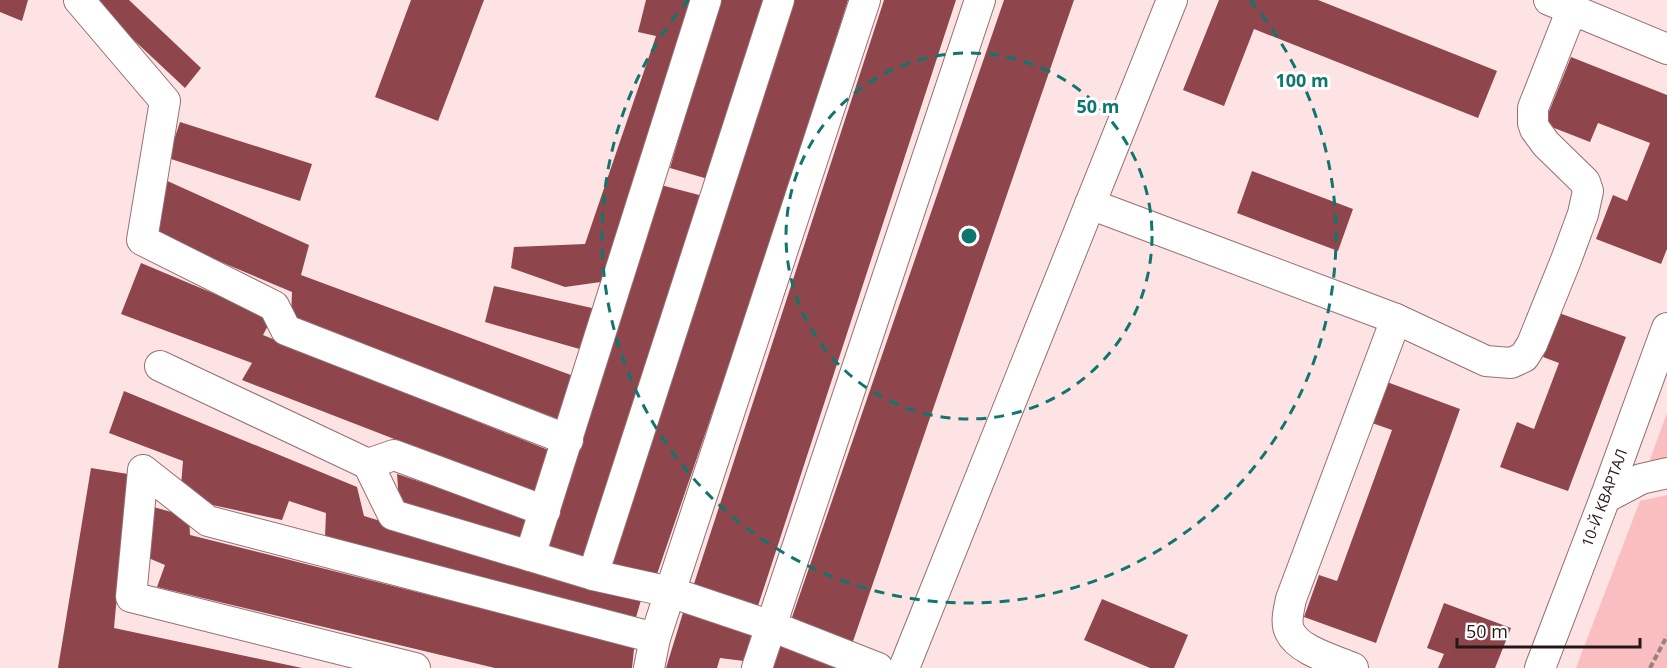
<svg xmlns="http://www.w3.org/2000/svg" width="1667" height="668" font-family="'Open Sans',sans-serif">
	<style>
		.green { fill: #fabec0 }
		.building { fill: #8e464c }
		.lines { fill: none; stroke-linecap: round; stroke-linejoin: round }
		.minor-casing { stroke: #956f71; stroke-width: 32 }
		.path { stroke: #968081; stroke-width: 4; stroke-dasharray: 6 3; stroke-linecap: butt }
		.minor { stroke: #fff; stroke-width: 30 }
		.ring { fill: none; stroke: #0f766e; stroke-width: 3; stroke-dasharray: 10 8 }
		.labels { text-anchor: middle; stroke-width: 6; stroke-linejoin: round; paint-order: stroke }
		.street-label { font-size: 15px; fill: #261717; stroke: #fff }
		.centre { fill: #0f766e; stroke: #fff; stroke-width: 3 }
		.ring-label { font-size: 18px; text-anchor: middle; font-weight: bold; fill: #0f766e; stroke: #fff; stroke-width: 6; stroke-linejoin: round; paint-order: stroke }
	</style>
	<rect width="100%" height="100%" fill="#fee3e4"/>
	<path class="green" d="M1667,413V459L1648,465Z
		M1667,495V668H1576L1640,501Z"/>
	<path class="building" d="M0,0H28L22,21L0,12Z
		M91,0H129L201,68L185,88Z
		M411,0H484L438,121L375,97Z
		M646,0H699L615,280L565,287L511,268L514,247L585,244L656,36L638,32Z
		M719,0H764L708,179L670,168Z
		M792,0H848L781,213L656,577L606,562Z
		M884,0H956L756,612L692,590Z
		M1004,0H1074L850,650L788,629Z
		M1219,0H1318L1497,71L1478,118L1254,29L1224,106L1183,90Z
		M1571,57L1667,95V249L1661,264L1596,239L1613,195L1627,201L1650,143L1598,123L1590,142L1544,124Z
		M180,122L312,164L300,201L168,158Z
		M1252,171L1353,209L1338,251L1237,213Z
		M163,179L309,245L301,275L579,378L566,422L291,318L292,292L148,231Z
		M657,184L703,196L583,560L546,550Z
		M141,263L272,318L263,335L558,454L539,495L242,380L252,363L121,314Z
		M494,286L601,310L590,352L485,322Z
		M1559,313L1626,337L1568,491L1500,467L1517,422L1534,429L1559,363L1543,357Z
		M1387,382L1460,409L1376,643L1304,617L1319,575L1337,581L1392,430L1372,423Z
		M124,391L357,487L364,516L641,600L633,628L325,537L326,513L289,501L282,520L180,498L183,461L109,433Z
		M91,468L128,474L114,628L302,668H58Z
		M397,474L527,517L521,544L399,501Z
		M150,506L189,517L190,535L512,616L635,640L632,668H495L157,587L165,565L146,557Z
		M1102,599L1188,635L1174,668H1150L1084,640Z
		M686,603L753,630L744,661L720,658L717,668H666Z
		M1444,603L1511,628L1495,668H1438L1444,654L1427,648Z
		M779,639L851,668H768Z"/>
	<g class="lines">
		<defs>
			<g id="minor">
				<path d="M79,0L165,101L142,240L274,306L286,330L568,440"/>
				<path d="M779,0L593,575L670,592L771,626L878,668"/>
				<path d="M1549,0L1667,49"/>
				<path d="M1090,204L1396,319L1486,361L1511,363L1524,357L1532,344L1566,260L1583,214L1588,191L1585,182L1546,144L1535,129L1533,123V108L1572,9"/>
				<path d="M160,366L368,464L394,455L545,511"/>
				<path d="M368,464L393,515L530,556"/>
				<path d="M1605,498L1641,479L1667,473"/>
				<path d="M593,575L530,556L706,0"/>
				<path d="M415,668L131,597L143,470L208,521L655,638"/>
				<path d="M649,668L655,638L865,0"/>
				<path d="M757,668L980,0"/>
				<path d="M904,668L1172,0"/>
				<path d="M1353,668C1335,660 1299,651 1290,632C1285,623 1289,609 1291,599L1396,319"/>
				<path id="s1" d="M1540,668L1605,498L1667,328"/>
			</g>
		</defs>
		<use href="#minor" class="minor-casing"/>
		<path class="path" d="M1650,668L1667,636"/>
		<use href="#minor" class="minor"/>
	</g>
	<g class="ring">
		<circle cx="969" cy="236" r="183"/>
		<path d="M1250 0A367 367 0 1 1 688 0"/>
	</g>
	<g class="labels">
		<g class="street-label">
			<text dy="5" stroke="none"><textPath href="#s1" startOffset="182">10-Й КВАРТАЛ</textPath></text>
		</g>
	</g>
	<circle cx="969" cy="236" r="9" class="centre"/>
	<g class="ring-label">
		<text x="1302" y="87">100 m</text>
		<text x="1098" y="113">50 m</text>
	</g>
	<path d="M1457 638v9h183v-9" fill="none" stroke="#261717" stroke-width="3"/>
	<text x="1466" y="638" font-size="18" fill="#261717" stroke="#ffffff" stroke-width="4.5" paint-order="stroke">50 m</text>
</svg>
